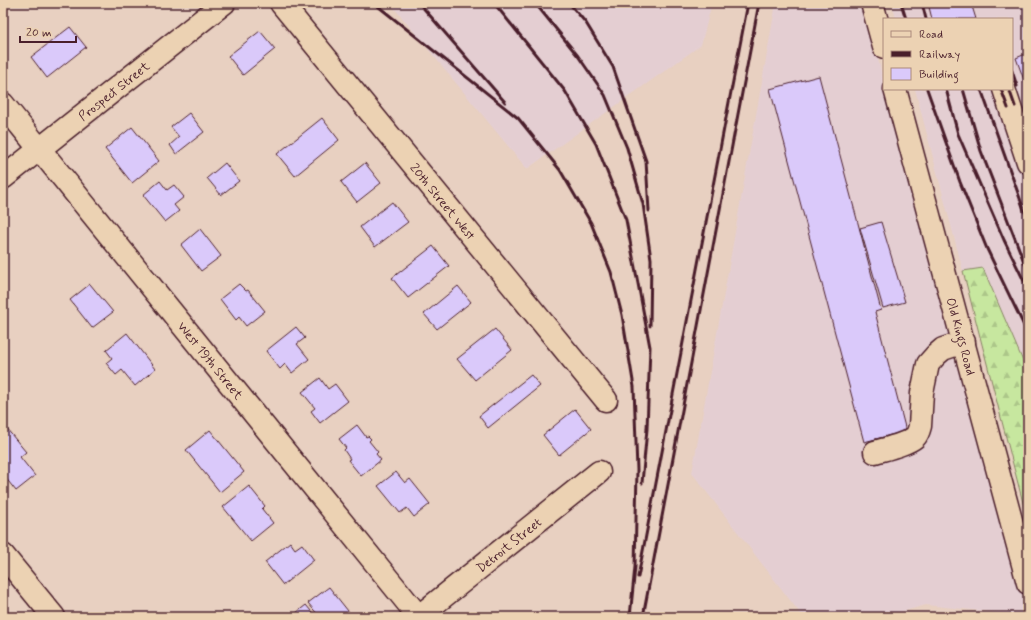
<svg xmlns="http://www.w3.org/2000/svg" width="1031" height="620" font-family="Mynerve,sans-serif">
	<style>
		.built { fill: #e4ced2 }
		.forest { fill: url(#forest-firs); stroke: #888365 }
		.building { fill: #dac9fa; stroke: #4a1f2b }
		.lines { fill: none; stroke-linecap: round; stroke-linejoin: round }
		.minor-casing { stroke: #4a1f2b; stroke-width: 25 }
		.minor { stroke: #ecd2b3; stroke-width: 22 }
		.rail { stroke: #4a1f2b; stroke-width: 3 }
		.labels { text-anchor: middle; stroke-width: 4; stroke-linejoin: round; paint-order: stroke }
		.street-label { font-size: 13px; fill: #4a1f2b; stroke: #ecd2b3 }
	</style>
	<defs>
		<pattern id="forest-firs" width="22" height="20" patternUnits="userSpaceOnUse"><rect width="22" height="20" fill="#c7e79f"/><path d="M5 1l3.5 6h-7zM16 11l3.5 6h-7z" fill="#acc689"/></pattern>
	</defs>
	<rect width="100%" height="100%" fill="#e8d0c1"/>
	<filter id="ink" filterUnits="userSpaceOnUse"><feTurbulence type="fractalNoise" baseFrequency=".025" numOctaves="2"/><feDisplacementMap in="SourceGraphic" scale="8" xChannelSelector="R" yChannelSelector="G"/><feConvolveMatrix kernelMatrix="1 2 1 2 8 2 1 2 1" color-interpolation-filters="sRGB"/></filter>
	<g filter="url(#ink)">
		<path class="built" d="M390,3H712L701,45L527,169Z
			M776,3H863L884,82V89H886L1028,616L926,605L883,617H803L692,473Z
			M892,3H1028V373L983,268L963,271L915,89H1012V19H896Z"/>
		<path class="forest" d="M983,268L1028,373V522L963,271Z"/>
		<path class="building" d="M928,3H971L976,19H932Z
			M70,27L86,47L47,78L31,57Z
			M260,31L275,49L243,75L228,56Z
			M1028,53V91L1016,58Z
			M819,76L881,310L875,312L906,431L864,442L770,89Z
			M189,113L204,132L176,154L170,145L179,137L171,127Z
			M322,118L339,140L295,176L277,154Z
			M132,127L159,161L132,183L105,149Z
			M225,163L239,181L221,195L207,178Z
			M365,163L381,183L357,202L341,182Z
			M160,181L167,190L174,185L184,197L174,205L179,211L165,222L143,195Z
			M392,202L408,222L375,247L360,227Z
			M881,222L905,302L883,308L860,228Z
			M200,229L221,256L201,271L181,245Z
			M433,246L449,266L408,298L392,278Z
			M90,284L113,312L92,328L70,300Z
			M239,284L246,291L248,290L265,311L246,326L239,317L236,320L220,299Z
			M458,286L471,302L437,329L424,314Z
			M296,327L305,338L297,344L309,359L292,373L285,364L280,369L266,351Z
			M495,329L512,350L475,380L457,359Z
			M127,333L155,369L135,386L122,370L116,375L106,363L112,358L106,350Z
			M531,375L540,386L488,428L479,416Z
			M320,378L328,389L335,384L348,401L320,423L311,411L315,408L302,392Z
			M575,409L591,429L559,455L543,435Z
			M357,425L366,437L368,436L371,439L369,441L378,452L376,454L381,460L361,476L348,460L350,459L344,450L346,448L339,439Z
			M6,428L26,452L20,457L35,476L16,491L5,477L3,478V430Z
			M210,430L244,472L220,492L186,450Z
			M396,472L405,483L410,479L430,504L414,517L407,508L400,513L378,486Z
			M249,486L265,506L262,509L273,523L251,541L223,507Z
			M290,542L295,549L302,544L314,560L283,585L265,562Z
			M329,587L352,616L351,617H318L319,616L308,603Z
			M306,605L316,617H291Z"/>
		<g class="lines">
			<defs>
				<g id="minor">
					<path id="s1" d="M281,3L606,400"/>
					<path d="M872,3L884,47"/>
					<path id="s2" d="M895,89L1028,583"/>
					<path d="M1004,89L1028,162"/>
					<path id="s3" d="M3,104L419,617"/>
					<path id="s4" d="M3,178L224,3"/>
					<path d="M875,452C885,449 907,444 915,437C918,434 919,430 920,426L922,393L928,364L936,355L943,349L964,342"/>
					<path d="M3,555L54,617"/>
					<path id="s5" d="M418,617L599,472"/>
				</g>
			</defs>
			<use href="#minor" class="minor-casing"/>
			<use href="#minor" class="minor"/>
			<path class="rail" d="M374,3L518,118L560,170L591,223L611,272L622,315L634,387L637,470L635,567L630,617
				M419,3L505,102
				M494,3L565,91L596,144L626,220L650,347L647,429L642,483
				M535,3L578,56L605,95L627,148L643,204L651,259L650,326
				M569,3L586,23L613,67L646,161L649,211
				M901,3L906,19
				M922,3L926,19
				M1012,71L1017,86
				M927,89L960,182L987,249L1028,334
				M946,89L958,134L1004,240L1028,289
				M963,89L981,151L1028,272
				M981,89L1028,221
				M1001,89L1008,108
				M1009,89L1015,106
				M638,577L748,3
				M643,617L759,3"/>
		</g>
	</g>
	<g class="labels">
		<g class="street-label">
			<text dy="5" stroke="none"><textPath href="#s4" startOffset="141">Prospect Street</textPath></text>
			<text dy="5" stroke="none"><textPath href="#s1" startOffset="256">20th Street West</textPath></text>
			<text dy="5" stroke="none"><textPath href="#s2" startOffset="256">Old Kings Road</textPath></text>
			<text dy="5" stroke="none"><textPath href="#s3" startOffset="330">West 19th Street</textPath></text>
			<text dy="5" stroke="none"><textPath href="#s5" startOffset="116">Detroit Street</textPath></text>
		</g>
	</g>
	<rect width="1031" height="620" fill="none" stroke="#ecd2b3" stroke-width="16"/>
	<rect x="8" y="8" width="1015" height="604" fill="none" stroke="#4a1f2b" stroke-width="1.5" filter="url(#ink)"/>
	<rect x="883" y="18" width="130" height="72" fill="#ecd2b3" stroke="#ab8a7d"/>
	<rect x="891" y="31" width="20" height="6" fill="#ecd2b3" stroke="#ab8a7d"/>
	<text x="919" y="38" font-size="12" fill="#4a1f2b">Road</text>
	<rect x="891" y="51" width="20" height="6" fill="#4a1f2b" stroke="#ab8a7d"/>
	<text x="919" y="58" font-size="12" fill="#4a1f2b">Railway</text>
	<rect x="891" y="68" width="20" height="12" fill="#dac9fa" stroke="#ab8a7d"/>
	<text x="919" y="78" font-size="12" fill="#4a1f2b">Building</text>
	<path d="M20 36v6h56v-6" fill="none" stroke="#4a1f2b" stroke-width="2"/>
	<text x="26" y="36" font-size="12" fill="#4a1f2b" stroke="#ecd2b3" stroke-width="3" paint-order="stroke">20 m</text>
</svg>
